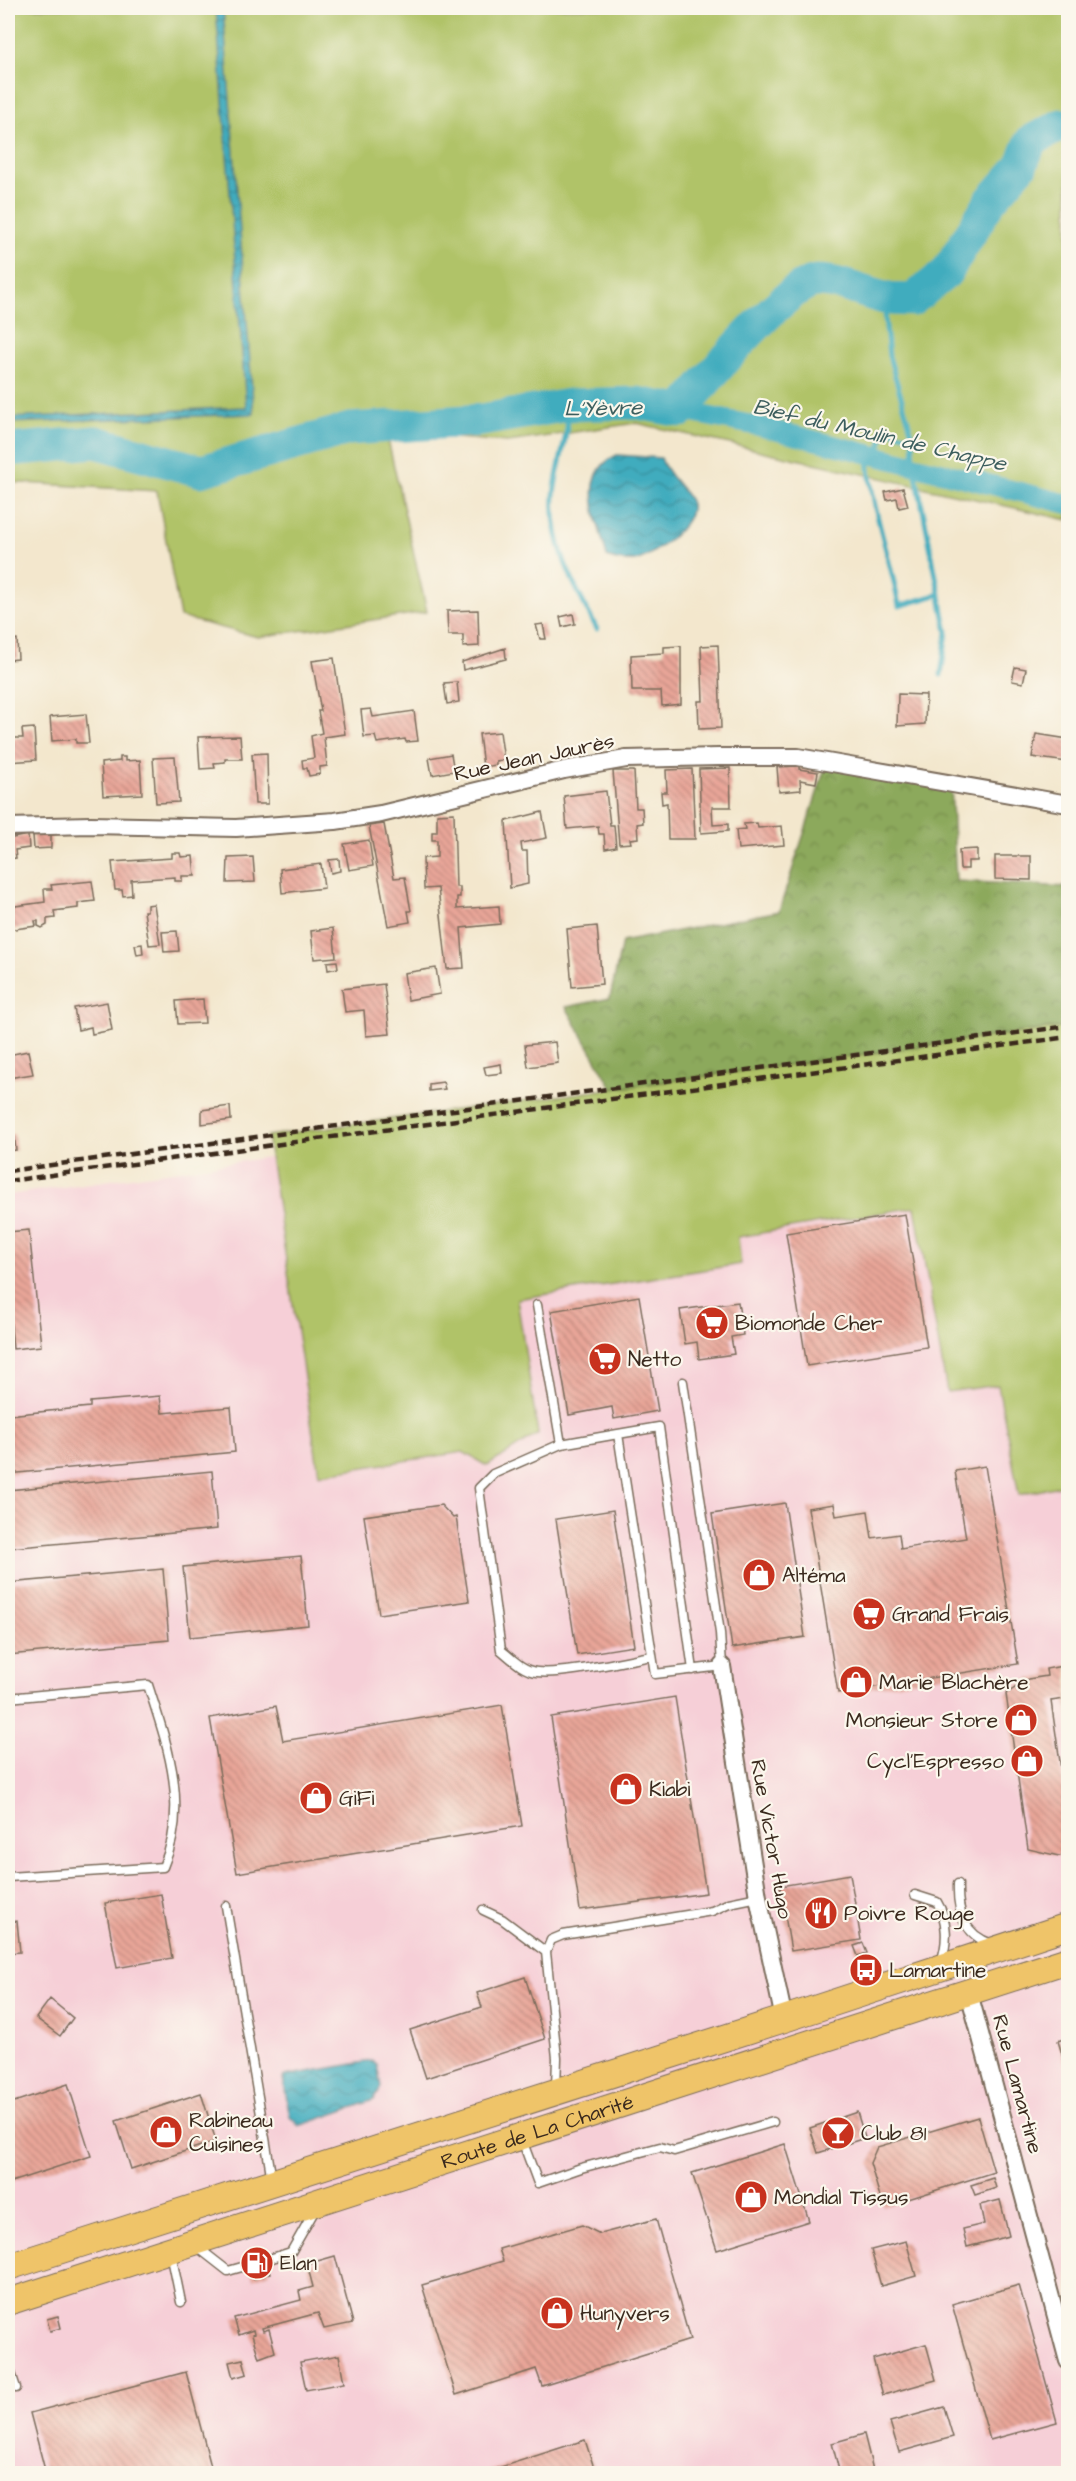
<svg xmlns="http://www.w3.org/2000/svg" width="1076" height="2481" font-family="'Architects Daughter',sans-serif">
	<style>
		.built { fill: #f6cfd7 }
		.green { fill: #b0c367; stroke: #767642; stroke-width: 1.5 }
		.forest { fill: url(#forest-crowns); stroke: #646a3d; stroke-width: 1.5 }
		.water { fill: url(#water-waves); stroke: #3e6b6e; stroke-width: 1.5 }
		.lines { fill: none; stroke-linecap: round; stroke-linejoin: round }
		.stream { stroke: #40acbe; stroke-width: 5 }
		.canal { stroke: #40acbe; stroke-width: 20 }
		.river { stroke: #40acbe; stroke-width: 33 }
		.building { fill: url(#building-back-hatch) }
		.service-casing { stroke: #7b6c5b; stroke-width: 11 }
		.minor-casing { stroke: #7b6c5b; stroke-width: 20 }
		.primary-casing { stroke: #7b6c5b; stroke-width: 28 }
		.service { stroke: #fff; stroke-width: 8 }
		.minor { stroke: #fff; stroke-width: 16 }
		.primary { stroke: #efc469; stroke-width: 26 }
		.rail { stroke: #3b2a1e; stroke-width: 4.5; stroke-dasharray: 9 4.5; stroke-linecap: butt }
		.labels { text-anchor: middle; stroke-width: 4.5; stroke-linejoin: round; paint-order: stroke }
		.street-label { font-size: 21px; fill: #3b2a1e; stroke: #fbf7ec }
		.poi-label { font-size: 21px; fill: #3b2a1e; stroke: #fbf7ec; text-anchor: start }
		.water-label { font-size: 22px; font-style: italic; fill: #3d5e5e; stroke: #fbf7ec }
	</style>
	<defs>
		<pattern id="forest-crowns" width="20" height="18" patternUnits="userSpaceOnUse" patternTransform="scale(1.5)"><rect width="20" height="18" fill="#8ca95c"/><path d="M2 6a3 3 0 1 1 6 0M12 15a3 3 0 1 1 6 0" fill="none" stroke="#748a4b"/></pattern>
		<pattern id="water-waves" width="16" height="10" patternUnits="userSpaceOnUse" patternTransform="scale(1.5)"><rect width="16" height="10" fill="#40acbe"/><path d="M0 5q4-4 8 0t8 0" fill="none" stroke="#378c9a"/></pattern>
		<pattern id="building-back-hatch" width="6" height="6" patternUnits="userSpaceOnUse" patternTransform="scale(1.5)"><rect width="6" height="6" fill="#e9a699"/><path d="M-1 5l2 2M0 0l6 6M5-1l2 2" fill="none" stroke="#be877c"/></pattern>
	</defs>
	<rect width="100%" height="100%" fill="#fbf7ec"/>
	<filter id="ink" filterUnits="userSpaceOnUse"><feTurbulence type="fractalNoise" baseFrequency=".0167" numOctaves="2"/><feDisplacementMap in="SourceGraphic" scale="12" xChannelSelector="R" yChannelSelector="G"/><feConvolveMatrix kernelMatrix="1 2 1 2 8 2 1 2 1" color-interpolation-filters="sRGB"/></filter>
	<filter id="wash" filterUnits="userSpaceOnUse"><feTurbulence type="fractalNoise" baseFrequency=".008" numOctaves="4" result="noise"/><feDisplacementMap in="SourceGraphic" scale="24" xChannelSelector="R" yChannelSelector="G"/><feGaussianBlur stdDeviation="1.35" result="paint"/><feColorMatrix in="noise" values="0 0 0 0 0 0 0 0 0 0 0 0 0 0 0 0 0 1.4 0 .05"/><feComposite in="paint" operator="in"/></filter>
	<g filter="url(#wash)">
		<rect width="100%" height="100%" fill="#f3e7cd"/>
		<path class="built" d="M270,1157L319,1474L463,1452L519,1316L517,1299L741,1264L737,1237L916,1206L947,1392L998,1384L1019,1495L1068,1484V2473H8V1195Z"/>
		<path class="green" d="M8,8H1068V520L636,423L508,442L419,435L388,440L427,612L258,637L180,617L157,491L8,482Z
			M1068,1026V1484L1019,1495L998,1385L947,1392L915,1207L738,1237L741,1264L517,1299L538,1434L487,1466L463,1452L319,1474L267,1136Z"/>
		<path class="forest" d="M827,762L951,784L956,881L1068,887V1026L613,1089L566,1007L610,998L622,942L779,911Z"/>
		<path class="water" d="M216,8H223L254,414L8,423V418L246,407Z
			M617,455L661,458C666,476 688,491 691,504C695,524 652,557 635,561C624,562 617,561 607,557C599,524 576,474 617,455Z
			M371,2061L377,2064L381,2087L374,2100L299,2126L290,2117L283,2078L285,2076Z"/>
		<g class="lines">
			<path class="stream" d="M890,299L885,318L889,356L913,437L914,465L947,632L941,675
				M569,405C569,436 557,465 554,495C550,544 575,587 597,629
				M868,454C870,506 890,555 899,606L940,594
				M878,456L883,437L889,431L913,437"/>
			<path class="canal" d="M681,411L758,426L1068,504"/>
			<path class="river" d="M8,450L96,442L201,471L349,429L482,420L569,405L637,403L681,411C702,386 788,281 817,281C842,281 865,294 889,299C897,300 905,299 912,300L946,273L991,200L1021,166L1031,141L1061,125H1068"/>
		</g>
		<g id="blocks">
			<path class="building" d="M903,488L908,506L899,508L897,498L887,500L885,492Z
				M478,610L479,646L463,647V635H448L447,611Z
				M573,614L575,624L562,627L560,617Z
				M543,624L546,639H540L536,625Z
				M17,639L18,659L8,660V640Z
				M718,645L721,728L699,729L698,701H703L701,646Z
				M681,646V704L662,706L661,691H632L631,655L664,653V647Z
				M505,648L506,659L463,670L462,662Z
				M334,658L345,734L324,737L327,766L320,767V774L309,776L307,768H303L302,760L314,758L311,736L322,733L318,711H321L312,661Z
				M1015,667L1026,669L1023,683L1012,681Z
				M457,682L459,702L447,704L444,683Z
				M898,694L926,695L925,724L897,726Z
				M371,709L373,717L414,711L418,741L406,742L405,739L377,743L375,736L364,737L361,710Z
				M86,714L89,743H76V739L52,741L50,717Z
				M34,728L36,760L8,762V738H23L22,729Z
				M500,732L504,760L496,761V765L483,767L479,734Z
				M1036,734L1068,739L1067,762L1032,757Z
				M240,736L242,759H225V762L214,763L215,768L200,769L198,737Z
				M267,753L268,804H255L252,754Z
				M451,754L454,771L432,775L429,758Z
				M120,757H125V761L140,760L142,794L103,796L101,763L120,761Z
				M175,757L179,802L156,803L153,758Z
				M799,766V769L818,772L816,783L800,780L801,790L779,792L777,767Z
				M730,768L731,807H712L713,825L728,824V831L701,833L699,769Z
				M692,769L695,839H668L667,803L662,804L661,792H667L666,770Z
				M613,771H634L636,808H642L643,823L637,824L638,838L630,839L631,843L619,844Z
				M606,791L610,825H614L616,847L605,849L604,834H599L598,826L567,829L564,796Z
				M542,812L547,838L521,843L522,851H527L528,884L510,888L506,821Z
				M454,813L456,887H460V897H457V909L499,906L500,924L461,928L464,968L447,969L438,888L424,889L423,858L437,857V840H432V832H437V814Z
				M757,823L758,828L782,826L784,845L738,849L736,830L745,829L744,824Z
				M384,824L394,878L405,877L411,911H408L410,922L388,926L369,826Z
				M51,832V848L34,849L33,835Z
				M28,835L29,848L15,850L16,858L8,859V839Z
				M369,840L373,866L349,870L344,844Z
				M977,849V861H968V869H960L959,850Z
				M172,853H180L181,857L193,856L195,876H182V881H175V877L131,880L132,895L123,896L122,890H115L112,862L172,858Z
				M995,856H1031V880L995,879Z
				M253,857L255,882L227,883L228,858Z
				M339,859L340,871L331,873L329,860Z
				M321,864L324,888L282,893L280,869Z
				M92,881L95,901L78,903V908L54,911L55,918L47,919V925L42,928L38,926V921H35L36,926L8,930V907L45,902L44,889H52L51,885Z
				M154,904L160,944L149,945L144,911H147V905Z
				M597,926L602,984L572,987L567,929Z
				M333,928L336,957L314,959L311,931Z
				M177,931L179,951L164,952L162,932Z
				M142,944L143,954L137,955L135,945Z
				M337,961L338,968L328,970L327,962Z
				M436,968L440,994L408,1000L404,973Z
				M384,984L390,1034L366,1036L364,1010L345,1012L342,989Z
				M203,999L205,1023L178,1024L176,1001Z
				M107,1002L112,1030L92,1034L91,1027L78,1030L74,1008Z
				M555,1042L558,1063L528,1067L525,1045Z
				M28,1051L33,1074L8,1078V1055Z
				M501,1064L502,1073L486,1075L484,1067Z
				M443,1082L445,1089L429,1091V1084Z
				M230,1106L231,1120L202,1124V1110Z
				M8,1134H14L16,1150L8,1151Z
				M905,1214L927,1347L807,1366L786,1233Z
				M29,1230L41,1346L13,1349L8,1294V1232Z
				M639,1296L658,1411L614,1419L612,1407L569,1415L551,1311Z
				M738,1302L743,1335L731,1337L734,1354L699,1359L697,1342L685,1344L680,1310Z
				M160,1396L162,1413L231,1407L235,1452L8,1474V1415L90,1407V1402Z
				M985,1466L1018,1664L838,1693L808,1508L834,1504L836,1516L868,1511L872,1538L899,1534L901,1549L966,1538L955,1471Z
				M212,1471L217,1529L10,1548L8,1490Z
				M785,1503L805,1637L732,1648L712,1514Z
				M441,1505L453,1518L456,1517L469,1601L379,1614L364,1516Z
				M613,1510L634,1646L577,1655L556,1519Z
				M1068,1548V1582H1067L1062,1549Z
				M301,1556L308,1625L190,1637L183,1567Z
				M163,1569L169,1640L8,1655V1583Z
				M1068,1665V1717L1065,1699L1051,1701L1068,1816V1854L1059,1856L1028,1849L1006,1694L1028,1679L1047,1676L1046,1669Z
				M675,1697L706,1893L580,1910L551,1717Z
				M502,1705L522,1826L237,1873L210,1718L276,1706L283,1741Z
				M850,1874L861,1940L791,1951L780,1886Z
				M161,1894L172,1958L117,1968L105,1903Z
				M17,1921L20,1952L8,1953V1922Z
				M863,1943L867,1953L858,1956L854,1946Z
				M525,1977L545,2039L426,2078L410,2030L482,2007L477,1993Z
				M50,1999L73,2018L60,2036L36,2018Z
				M1068,2037V2074L1058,2041Z
				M68,2084L91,2156L8,2183V2104Z
				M201,2093L216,2141L131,2169L116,2121Z
				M857,2112L865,2138L818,2153L810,2128Z
				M978,2117L994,2172L883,2207L870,2163L877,2147Z
				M785,2144L809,2221L717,2250L692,2173Z
				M993,2178L996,2188L975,2195L971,2185Z
				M1000,2200L1009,2236L967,2247L963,2229L984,2224L980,2205Z
				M656,2219L690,2340L542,2386L536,2369L456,2395L422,2285L503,2261L499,2249L582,2225L600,2234Z
				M906,2241L916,2276L881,2286L871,2250Z
				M262,2248L270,2273L253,2279L245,2253Z
				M335,2256L353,2323L324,2329L318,2313L262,2328L263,2331L269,2329L275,2352L259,2358L252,2335L254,2334L253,2330L239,2335L234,2318L301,2300L299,2291L313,2287L307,2264Z
				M1019,2285L1057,2422L990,2440L952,2304Z
				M58,2316L61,2328L50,2331L47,2319Z
				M926,2344L936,2380L883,2395L873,2359Z
				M339,2355L344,2383L306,2390L300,2362Z
				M243,2359L247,2374L233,2378L229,2362Z
				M186,2372L213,2474H46L30,2413Z
				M944,2407L953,2437L899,2452L890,2422Z
				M864,2434L874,2474H840L832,2443Z
				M585,2440L596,2474H482V2473Z"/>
		</g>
	</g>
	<g filter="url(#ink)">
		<use href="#blocks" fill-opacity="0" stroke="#7b6c5b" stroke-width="1.5"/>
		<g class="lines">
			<defs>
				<path id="service" d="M537,1305L561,1444L618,1434
					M683,1382L720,1633L722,1666L655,1674L618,1434L659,1427L693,1670
					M561,1444L493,1474L479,1488L501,1650C511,1658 523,1671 537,1672C565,1675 622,1661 652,1656
					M8,1698L148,1685C167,1744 190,1806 163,1867L8,1877
					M958,1884C957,1912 964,1935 992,1944
					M915,1895L937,1902C948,1920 948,1943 941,1962
					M226,1906L272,2180
					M483,1910L502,1919L546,1952
					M556,2088L557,2058L546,1952L551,1940L563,1935L712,1911L729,1903L758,1897
					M522,2140L538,2183L581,2168L660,2147L674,2151L773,2122
					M196,2246L228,2271L249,2265
					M171,2253L181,2302
					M266,2260L291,2252L316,2208
					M8,2364L16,2388"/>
				<path id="minor" d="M8,827L91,825L236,828L335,821L381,814L564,770L626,759L719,757H798L1068,804
					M722,1666L758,1897L784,2019
					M969,1993L1068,2361"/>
				<g id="primary">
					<path d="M8,2267L784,2019L1068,1926"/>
					<path id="s1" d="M8,2302L1068,1960"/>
				</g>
			</defs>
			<use href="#service" class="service-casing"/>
			<use href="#minor" class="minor-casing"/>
			<use href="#primary" class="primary-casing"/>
			<use href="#service" class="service"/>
			<use href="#minor" class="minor"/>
			<use href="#primary" class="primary"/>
			<path class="rail" d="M8,1171L1068,1026
				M8,1181L1068,1037"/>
		</g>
	</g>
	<defs>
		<symbol id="supermarket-disc" viewBox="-11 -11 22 22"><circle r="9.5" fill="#c8321e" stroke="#fbf7ec"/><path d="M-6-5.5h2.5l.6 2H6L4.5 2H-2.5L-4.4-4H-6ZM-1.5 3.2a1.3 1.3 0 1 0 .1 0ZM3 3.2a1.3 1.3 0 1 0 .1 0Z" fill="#fff"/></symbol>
		<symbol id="shop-disc" viewBox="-11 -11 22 22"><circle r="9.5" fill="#c8321e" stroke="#fbf7ec"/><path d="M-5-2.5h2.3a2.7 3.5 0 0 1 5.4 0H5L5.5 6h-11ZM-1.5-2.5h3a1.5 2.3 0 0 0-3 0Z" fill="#fff"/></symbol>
		<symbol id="restaurant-disc" viewBox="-11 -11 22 22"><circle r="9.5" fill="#c8321e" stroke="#fbf7ec"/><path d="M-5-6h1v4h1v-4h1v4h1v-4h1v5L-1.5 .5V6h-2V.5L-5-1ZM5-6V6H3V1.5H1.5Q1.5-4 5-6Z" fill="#fff"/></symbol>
		<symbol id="bus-disc" viewBox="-11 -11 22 22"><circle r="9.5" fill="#c8321e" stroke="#fbf7ec"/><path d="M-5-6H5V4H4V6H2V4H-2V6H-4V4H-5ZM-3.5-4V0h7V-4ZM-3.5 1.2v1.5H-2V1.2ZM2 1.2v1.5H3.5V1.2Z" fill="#fff"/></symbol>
		<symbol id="bar-disc" viewBox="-11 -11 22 22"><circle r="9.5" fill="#c8321e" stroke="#fbf7ec"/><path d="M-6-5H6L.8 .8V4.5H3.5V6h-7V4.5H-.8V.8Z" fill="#fff"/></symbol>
		<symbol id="fuel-disc" viewBox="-11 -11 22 22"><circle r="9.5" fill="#c8321e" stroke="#fbf7ec"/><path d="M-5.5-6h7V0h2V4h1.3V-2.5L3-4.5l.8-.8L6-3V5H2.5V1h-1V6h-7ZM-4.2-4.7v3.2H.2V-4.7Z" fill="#fff"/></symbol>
	</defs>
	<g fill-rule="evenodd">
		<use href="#supermarket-disc" x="693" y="1304" width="38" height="38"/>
		<use href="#supermarket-disc" x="586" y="1340" width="38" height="38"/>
		<use href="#shop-disc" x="740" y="1556" width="38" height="38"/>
		<use href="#supermarket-disc" x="850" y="1595" width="38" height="38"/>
		<use href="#shop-disc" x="837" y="1663" width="38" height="38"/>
		<use href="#shop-disc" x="1002" y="1701" width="38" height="38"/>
		<use href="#shop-disc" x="1008" y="1742" width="38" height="38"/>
		<use href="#shop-disc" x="607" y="1770" width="38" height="38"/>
		<use href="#shop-disc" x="297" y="1779" width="38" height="38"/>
		<use href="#restaurant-disc" x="802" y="1894" width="38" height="38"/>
		<use href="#bus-disc" x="847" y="1951" width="38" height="38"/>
		<use href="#shop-disc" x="147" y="2113" width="38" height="38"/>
		<use href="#bar-disc" x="819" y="2114" width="38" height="38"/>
		<use href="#shop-disc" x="732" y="2178" width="38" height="38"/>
		<use href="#fuel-disc" x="238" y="2244" width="38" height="38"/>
		<use href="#shop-disc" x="538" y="2294" width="38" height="38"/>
	</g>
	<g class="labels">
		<g class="street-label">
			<text transform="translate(534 757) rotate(-12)" y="7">Rue Jean Jaurès</text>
			<text transform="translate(772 1839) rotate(80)" y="7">Rue Victor Hugo</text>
			<text transform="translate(1018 2084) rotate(75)" y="7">Rue Lamartine</text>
			<text dy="7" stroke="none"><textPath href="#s1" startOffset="556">Route de La Charité</textPath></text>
		</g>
		<g class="poi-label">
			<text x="735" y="1330">Biomonde Cher</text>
			<text x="628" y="1366">Netto</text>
			<text x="782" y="1582">Altéma</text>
			<text x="892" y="1621">Grand Frais</text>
			<text x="879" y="1689">Marie Blachère</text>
			<text x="998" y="1727" text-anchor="end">Monsieur Store</text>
			<text x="1004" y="1768" text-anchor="end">Cycl'Espresso</text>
			<text x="649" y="1796">Kiabi</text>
			<text x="339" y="1805">GiFi</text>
			<text x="844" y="1920">Poivre Rouge</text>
			<text x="889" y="1977">Lamartine</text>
			<text x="189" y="2127">Rabineau<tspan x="189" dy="24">Cuisines</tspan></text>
			<text x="861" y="2140">Club 81</text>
			<text x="774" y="2204">Mondial Tissus</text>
			<text x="280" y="2270">Elan</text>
			<text x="580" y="2320">Hunyvers</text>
		</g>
		<g class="water-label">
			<text transform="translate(603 407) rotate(-1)" y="8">L'Yèvre</text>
			<text transform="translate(880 434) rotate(13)" y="8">Bief du Moulin de Chappe</text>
		</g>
	</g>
	<rect width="1076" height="2481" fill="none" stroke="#fbf7ec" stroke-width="30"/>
</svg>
